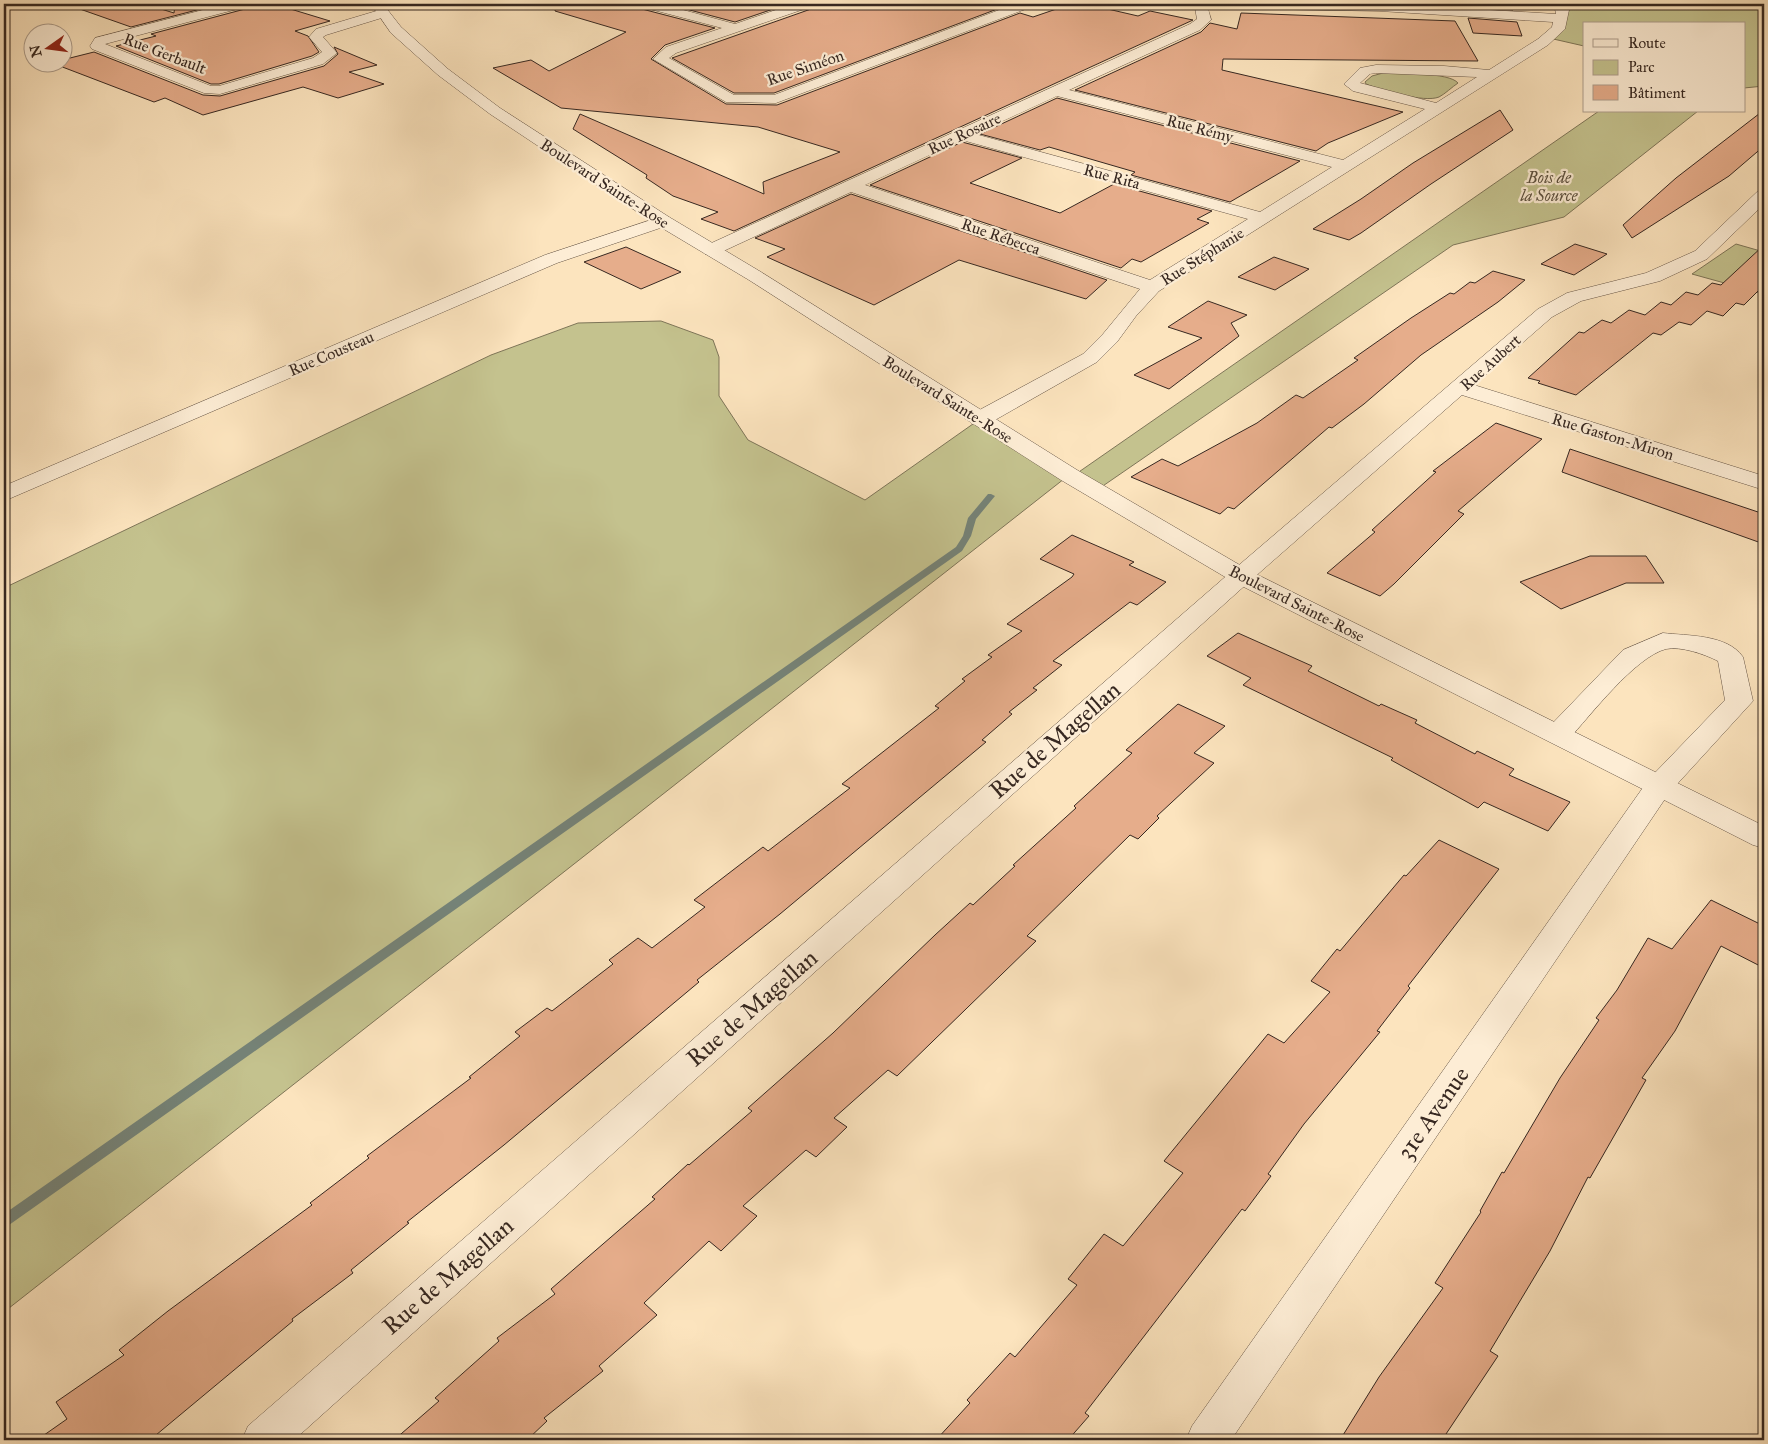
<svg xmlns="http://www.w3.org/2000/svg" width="1768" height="1444" font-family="'IM FELL Great Primer',serif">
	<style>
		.green { fill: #c4c28e; stroke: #7e7558 }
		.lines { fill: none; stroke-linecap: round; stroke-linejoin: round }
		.stream { fill: #758378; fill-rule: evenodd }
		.building { fill: #e6ad8b; stroke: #372821 }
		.minor-casing { stroke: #685748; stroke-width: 1 }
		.tertiary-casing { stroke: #685748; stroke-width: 1 }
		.minor { fill: #fdedd5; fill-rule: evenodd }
		.tertiary { fill: #fdedd5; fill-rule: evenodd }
		.labels { text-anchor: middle; stroke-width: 4.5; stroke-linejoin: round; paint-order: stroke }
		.far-street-label { font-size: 16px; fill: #372821; stroke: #fdedd5 }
		.far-park-label { font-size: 16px; font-style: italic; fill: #5a4e3c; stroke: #fdedd5 }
		.near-street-label { font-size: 24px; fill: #372821; stroke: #fdedd5 }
	</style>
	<rect width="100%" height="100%" fill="#fce4be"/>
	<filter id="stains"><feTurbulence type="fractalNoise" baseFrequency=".004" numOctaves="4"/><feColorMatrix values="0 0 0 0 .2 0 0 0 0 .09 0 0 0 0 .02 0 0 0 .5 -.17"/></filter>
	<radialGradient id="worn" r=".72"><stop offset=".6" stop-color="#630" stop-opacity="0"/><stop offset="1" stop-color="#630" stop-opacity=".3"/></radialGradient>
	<path class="green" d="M1560,4H1764V86L1744,88V24H1584V46L1549,38L1563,10Z
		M1383,73C1399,74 1449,72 1458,83C1452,87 1445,94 1439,97C1424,103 1380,90 1366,84L1365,82L1372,76Z
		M1599,111H1698L1564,217L1453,245L1097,490L1073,476Z
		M1736,244L1764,252V294L1692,274Z
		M661,321L713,340L719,357V396L748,440L865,500L980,419L1069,475L4,1312V588L491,355L578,323Z"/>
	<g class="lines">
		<path class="stream" d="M988,494H991L995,496L976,519L971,536L962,551L9,1225L4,1227V1214L956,547L963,536L968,518Z"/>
	</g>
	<path class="building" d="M78,4H145L174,13L175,4H220L131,27L77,8Z
		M248,4H274L330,21L295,31L308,36L319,52L312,56L219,84H211L116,46L156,36L151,34L245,9Z
		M556,4H639L642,9L715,28L665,45L651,59L726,104L777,105L1020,13L1033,17L1071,4H1086L1138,16L1150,11L1193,20L734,231L701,219L718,212L673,196L646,178L647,175L573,129L580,114L764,194L763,182L840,152L758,127L561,108L493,68L531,60L549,71L626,32L555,11Z
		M667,4H788L735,22Z
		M813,4H994V6L1000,8L774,93H734L672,58L811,9Z
		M1463,4H1510L1513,10L1464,7Z
		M1241,13L1455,21L1478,61L1223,59L1222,70L1403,112L1328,143L1316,151L1075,90L1201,32L1210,23L1237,29Z
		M1468,18L1517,22L1522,36L1473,33Z
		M334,47L377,65L349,72L384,84L338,98L303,87L203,115L165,98L154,102L52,63L62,62V60L94,52L203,95L220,96L324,66L338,54Z
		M1057,98L1300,161L1230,202L1131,175L1135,172L1049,147L1040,150L980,134Z
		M1500,110L1513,130L1431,184L1361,233L1349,240L1313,229L1361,199L1413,163Z
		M1764,110V146L1729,176L1632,238L1623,225L1676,178Z
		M962,142L1022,158L970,183L1060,213L1114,184L1212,211L1197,219L1209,223L1141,262L1132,259L1121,268L870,185Z
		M851,194L1107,280L1086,299L959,260L874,305L767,257L785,249L755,238Z
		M1575,244L1607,254L1574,275L1541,264Z
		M1764,245V285L1744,305L1736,303L1723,316L1707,311L1691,325L1679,322L1661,335L1653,333L1576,395L1538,383L1540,381L1528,378L1579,332L1584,333L1602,320L1611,323L1629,310L1645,315L1661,302L1671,305L1686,292L1698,295L1712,283L1721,285Z
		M626,247L681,272L641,289L584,262Z
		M1274,257L1309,269L1275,290L1238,277Z
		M1493,271L1525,280L1498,302L1421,355L1364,404L1332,428L1329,427L1234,509L1228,507L1220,514L1131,477L1162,459L1178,466L1257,423L1296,395L1303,398L1358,360L1354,358L1411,318L1450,293L1454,294L1470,282L1475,283Z
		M1208,301L1247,315L1231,323L1239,336L1169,389L1134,375L1202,338L1168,327Z
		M1496,423L1542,439L1458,511L1464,514L1394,584L1380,596L1327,573L1375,532L1372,530L1436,472L1433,471Z
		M1570,449L1764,514V544L1562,472Z
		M1072,535L1134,562L1129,565L1166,582L1137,605L1130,602L1053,661L1062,665L1033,688L1037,690L1009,712L1012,714L982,740L986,742L780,914L697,980L699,982L504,1145L407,1222L409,1223L351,1270L353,1273L292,1319L293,1321L150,1440H37L67,1419L56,1402L124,1355L119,1350L168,1311L312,1205L310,1203L369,1158L367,1156L471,1078L469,1077L520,1036L515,1032L547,1008L552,1011L613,964L609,960L638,938L652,948L705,907L694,900L763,847L768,851L850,788L842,784L939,708L935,706L965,681L962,679L992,657L988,655L1022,631L1007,624L1072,577L1074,574L1040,559Z
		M1590,556H1646L1664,583H1626L1561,609L1520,582Z
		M1238,633L1312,666L1308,671L1379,706L1381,704L1417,720L1415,723L1475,754L1477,751L1514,769L1509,775L1570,802L1548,831L1484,802L1478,808L1391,760L1393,758L1243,685L1251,678L1207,656Z
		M1178,704L1225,726L1194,753L1214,763L1157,816L1159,818L1138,839L1130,835L1027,936L1036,941L897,1076L888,1070L834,1118L847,1127L816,1157L806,1150L743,1206L757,1216L721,1251L709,1241L644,1303L657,1315L599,1366L603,1371L544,1418L547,1421L527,1440H394L439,1401L435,1398L499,1341L497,1338L555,1294L551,1289L655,1199L652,1197L688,1164L689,1165L752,1111L748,1108L833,1033L935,935L970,903L973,905L1015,866L1013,865L1076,808L1074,806L1132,753L1126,750Z
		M1439,840L1499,869L1408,986L1410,988L1377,1031L1380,1032L1304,1124L1268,1174L1271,1176L1245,1211L1242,1209L1085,1413L1089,1416L1068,1440H936L970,1403L967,1400L1010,1353L1015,1357L1077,1285L1068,1279L1104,1234L1123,1246L1183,1173L1164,1161L1268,1034L1284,1043L1330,992L1311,981L1337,949L1340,951L1404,875L1406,876Z
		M1711,900L1764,926V968L1721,946L1675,1031L1642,1078L1646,1080L1590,1178L1588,1177L1550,1251L1490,1351L1498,1356L1442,1440H1340L1379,1377L1443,1288L1435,1283L1481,1212L1480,1211L1502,1172L1504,1173L1560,1078L1599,1020L1596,1018L1617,990L1648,938L1672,949Z"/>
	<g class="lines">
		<defs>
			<path id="minor" d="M226,4H246L245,7L105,44L211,86H219L313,58L322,52L309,37L316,29L383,9L389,13L388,16L326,35L323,37L337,53L323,64L220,94L204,93L92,49L90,46L95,38Z
				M641,4H661L735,24L793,4H811L810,7L676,53L669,58L734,95H774L1015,4H1032L1031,7L776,103L726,102L653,59L666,47L722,28L642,7Z
				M1157,4H1390L1556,14L1554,4H1566L1569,10L1565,29L1548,45L1159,291L1136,316L1117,342L1097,362L988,424L980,425L972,424L969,419L972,414L1083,354L1103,334L1140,289L851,192L717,254H705L702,250L705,246L1190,24L1197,19L1195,8H1163ZM1208,8L1380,11L1553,22L1552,27L1538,39L1489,70L1444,66L1376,65L1360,68L1344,84L1353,91L1425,109L1343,160L1069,90L1200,30L1211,20ZM1376,73L1477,77L1436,103L1360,83L1370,74ZM1057,96L1332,167L1260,212L975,134ZM962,140L1248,219L1150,280L865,185Z
				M1764,190V204L1707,259L1660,281L1581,301L1552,317L1474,385L1764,476V490L1462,395L1250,581L294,1440H242L248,1426L1232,571L1538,309L1567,293L1646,273L1695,251L1758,191Z
				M663,216L669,217L672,221L669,225L557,263L4,501V486L545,255Z
				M1663,633C1688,636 1727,634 1743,657L1753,701L1669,793L1231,1440H1186L1192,1426L1649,779L1725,700L1718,661C1704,654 1681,646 1666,649C1635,657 1590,716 1568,740L1558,743L1548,740L1544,734L1548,728L1623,650Z"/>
			<path id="tertiary" d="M371,4H383L401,27L448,69L500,108L669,217L761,272L1077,470L1250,571L1764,826V848L1753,845L1232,581L1061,480L749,280L657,225L490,114L438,75L391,33Z"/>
		</defs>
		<use href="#minor" class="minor-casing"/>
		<use href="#tertiary" class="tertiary-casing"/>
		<use href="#minor" class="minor"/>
		<use href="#tertiary" class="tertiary"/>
	</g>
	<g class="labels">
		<g class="far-street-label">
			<text transform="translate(165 53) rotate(21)" y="6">Rue Gerbault</text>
			<text transform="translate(805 67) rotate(-19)" y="6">Rue Siméon</text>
			<text transform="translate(1200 128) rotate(15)" y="6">Rue Rémy</text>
			<text transform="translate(964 133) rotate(-25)" y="6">Rue Rosaire</text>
			<text transform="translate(1112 176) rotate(15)" y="6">Rue Rita</text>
			<text transform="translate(605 183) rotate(33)" y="6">Boulevard Sainte-Rose</text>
			<text transform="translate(1001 236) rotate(19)" y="6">Rue Rébecca</text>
			<text transform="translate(1202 256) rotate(-32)" y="6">Rue Stéphanie</text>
			<text transform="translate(331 353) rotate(-23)" y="6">Rue Cousteau</text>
			<text transform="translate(1490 362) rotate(-42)" y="6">Rue Aubert</text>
			<text transform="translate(948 399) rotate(32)" y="6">Boulevard Sainte-Rose</text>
			<text transform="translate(1613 436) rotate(17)" y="6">Rue Gaston-Miron</text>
			<text transform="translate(1297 603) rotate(27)" y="6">Boulevard Sainte-Rose</text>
		</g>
		<g class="far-park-label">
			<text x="1549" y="183">Bois de<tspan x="1549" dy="18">la Source</tspan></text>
		</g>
		<g class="near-street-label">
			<text transform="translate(1055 740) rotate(-41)" y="8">Rue de Magellan</text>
			<text transform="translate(752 1008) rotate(-41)" y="8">Rue de Magellan</text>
			<text transform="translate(1433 1113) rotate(-55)" y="8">31e Avenue</text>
			<text transform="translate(448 1276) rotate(-41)" y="8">Rue de Magellan</text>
		</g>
	</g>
	<rect width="1768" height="1444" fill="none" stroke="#fce4be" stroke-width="20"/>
	<rect x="5" y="5" width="1758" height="1434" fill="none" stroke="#372821" stroke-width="2.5"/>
	<rect x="10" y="10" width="1748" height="1424" fill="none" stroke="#372821"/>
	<rect x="1583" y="22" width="162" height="90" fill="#fdedd5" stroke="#ae9e8d"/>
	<rect x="1593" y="39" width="25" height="8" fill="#fdedd5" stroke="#ae9e8d"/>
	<text x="1628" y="48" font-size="15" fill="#372821">Route</text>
	<rect x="1593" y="60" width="25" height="15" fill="#c4c28e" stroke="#ae9e8d"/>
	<text x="1628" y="72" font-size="15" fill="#372821">Parc</text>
	<rect x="1593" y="85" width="25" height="15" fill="#e6ad8b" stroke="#ae9e8d"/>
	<text x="1628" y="98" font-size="15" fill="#372821">Bâtiment</text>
	<g transform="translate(48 48) rotate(256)"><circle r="24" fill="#fdedd5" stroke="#ae9e8d"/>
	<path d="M0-4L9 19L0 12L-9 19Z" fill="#8f2418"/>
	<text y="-8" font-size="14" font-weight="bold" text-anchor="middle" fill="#372821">N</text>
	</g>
	<rect width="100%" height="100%" filter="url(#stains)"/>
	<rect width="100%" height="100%" fill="url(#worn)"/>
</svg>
